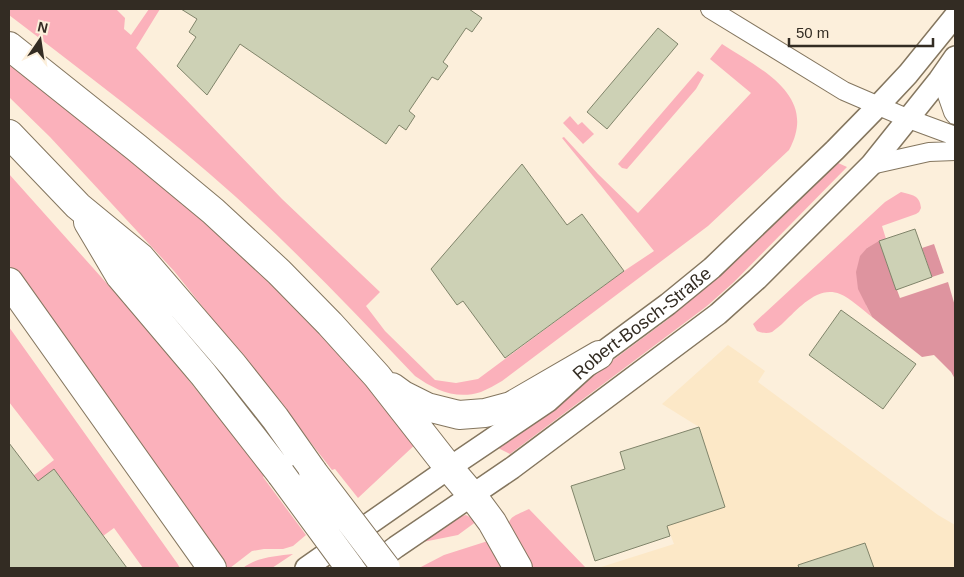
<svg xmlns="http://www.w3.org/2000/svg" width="964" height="577" font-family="Helvetica,sans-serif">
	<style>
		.built { fill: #fce8c7 }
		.green { fill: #fbb1bb }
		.forest { fill: #de949f }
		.building { fill: #cdd1b5; stroke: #80846a }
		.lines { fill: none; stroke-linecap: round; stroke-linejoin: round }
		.minor-casing { stroke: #84765f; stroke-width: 20 }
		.tertiary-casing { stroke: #84765f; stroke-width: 24 }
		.trunk-casing { stroke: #84765f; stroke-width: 30 }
		.minor { stroke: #fff; stroke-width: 18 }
		.tertiary { stroke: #fff; stroke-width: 21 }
		.trunk { stroke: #fff; stroke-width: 28 }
		.trunk-bridge-casing { stroke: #84765f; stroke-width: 30; stroke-linecap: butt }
		.trunk-bridge { stroke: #fff; stroke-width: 28 }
		.labels { text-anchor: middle; stroke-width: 5; stroke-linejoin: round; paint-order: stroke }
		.street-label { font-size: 18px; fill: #332c23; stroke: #fcefdb }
	</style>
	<rect width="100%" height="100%" fill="#fcefdb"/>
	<path class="built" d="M728,345L765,371L758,382L938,515L955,525V568H598L674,544L667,526L724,507L699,427L662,404Z"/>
	<path class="green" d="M9,9H116L125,18L124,29L131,35L149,9H160L136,48L282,199L380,292L366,306L385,331L435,380L456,383L478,379L624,271L654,251L562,138L564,137L598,174L638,213L751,93L710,59L722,44C760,69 819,95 789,150L708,226L502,381C495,385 488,389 481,392C456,400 435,390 415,376C357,315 299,254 236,197C164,132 86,74 9,15Z
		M9,60L191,206L287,295L419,441L358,498L335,469L332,470L294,421L174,271L50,137L9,97Z
		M698,71L704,75L696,89L627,169L622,168L618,164Z
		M570,116L578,125L582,122L594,134L583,144L563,123Z
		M836,162L847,167L734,282L707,306L510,454L496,447L667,320L726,267Z
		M9,174L144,325L265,475L263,477L306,535L293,546L283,549H264L252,551L230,568H228L9,265Z
		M901,192C912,195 920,195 921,208L919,212L916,214L882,226L886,239L867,248L866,305L872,317C863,310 850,298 840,294C818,285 799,308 784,322C781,325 776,329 772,332C767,334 762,333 757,331L753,324L885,202Z
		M9,327L177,563L180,568H143L114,528L103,536L54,470L9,503V485L28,470L33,476L54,460L9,402Z
		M529,509L586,568H533L509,533C506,516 515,516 529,509Z
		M466,515L477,521L458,535L423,542L458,517Z
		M491,540L507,568H419L444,555Z
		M293,554L272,568H243C256,557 277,556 293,554Z"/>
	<path class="forest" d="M879,241L900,298L948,282L955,306V379L951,372L934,355L922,357L872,317L858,289L856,272L860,256L867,248Z
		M934,244L944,273L932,277L922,248Z"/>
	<path class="building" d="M181,9H469L482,18L472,32L466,28L443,62L448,66L438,80L432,77L409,111L415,116L406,130L399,125L386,144L240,44L207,95L177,66L196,37L189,32L197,19Z
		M658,28L678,44L607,129L587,112Z
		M522,164L567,225L582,214L624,271L505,358L463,301L457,305L431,269Z
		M915,229L932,277L896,290L879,241Z
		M841,310L916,364L883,409L809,355Z
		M699,427L725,507L667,526L670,536L595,561L571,486L625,469L620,452Z
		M9,443L38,481L54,469L127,568H9Z
		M865,543L874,568H799L798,565Z"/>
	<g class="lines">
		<defs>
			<path id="minor" d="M710,9L844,91L909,119L955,136
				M949,66L946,92L953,112L955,115
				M871,165L929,152L955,151"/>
			<g id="tertiary">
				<path id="s1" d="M306,568L449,468L548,401L599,355L668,304L712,268L835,150L878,106L908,74L955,16"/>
				<path d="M368,568L396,547L512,468L718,314L757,279L871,165L939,80L955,57"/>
			</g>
			<path id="trunk" d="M9,46L137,148L213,211L279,272L330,324L377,376L449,468L472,495L492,522L518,568
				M9,134L78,206L140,257L233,365L275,418L313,472
				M88,222L120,276L203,374L281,474
				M9,282L212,568
				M392,387L403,395L427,407L459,415L485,413L511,406L599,355"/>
		</defs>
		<use href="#minor" class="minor-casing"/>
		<use href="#tertiary" class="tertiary-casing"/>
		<use href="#trunk" class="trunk-casing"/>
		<use href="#minor" class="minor"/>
		<use href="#tertiary" class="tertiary"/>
		<use href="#trunk" class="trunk"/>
		<defs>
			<path id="trunk-bridge" d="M313,472L386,568
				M281,474L350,568"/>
		</defs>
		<use href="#trunk-bridge" class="trunk-bridge-casing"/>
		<use href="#trunk-bridge" class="trunk-bridge"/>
	</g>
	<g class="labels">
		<g class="street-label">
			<text dy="6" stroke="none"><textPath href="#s1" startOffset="416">Robert-Bosch-Straße</textPath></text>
		</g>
	</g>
	<rect width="964" height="577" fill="none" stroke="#332c23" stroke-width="20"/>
	<g transform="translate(40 40) rotate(13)" stroke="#fcefdb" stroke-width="4" paint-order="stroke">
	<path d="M0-4L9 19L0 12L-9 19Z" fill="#332c23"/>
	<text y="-8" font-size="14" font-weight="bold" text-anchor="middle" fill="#332c23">N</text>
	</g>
	<path d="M789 38v8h144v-8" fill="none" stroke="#332c23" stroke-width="2.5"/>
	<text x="796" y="38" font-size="15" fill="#332c23" stroke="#fcefdb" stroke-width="4" paint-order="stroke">50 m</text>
</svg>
